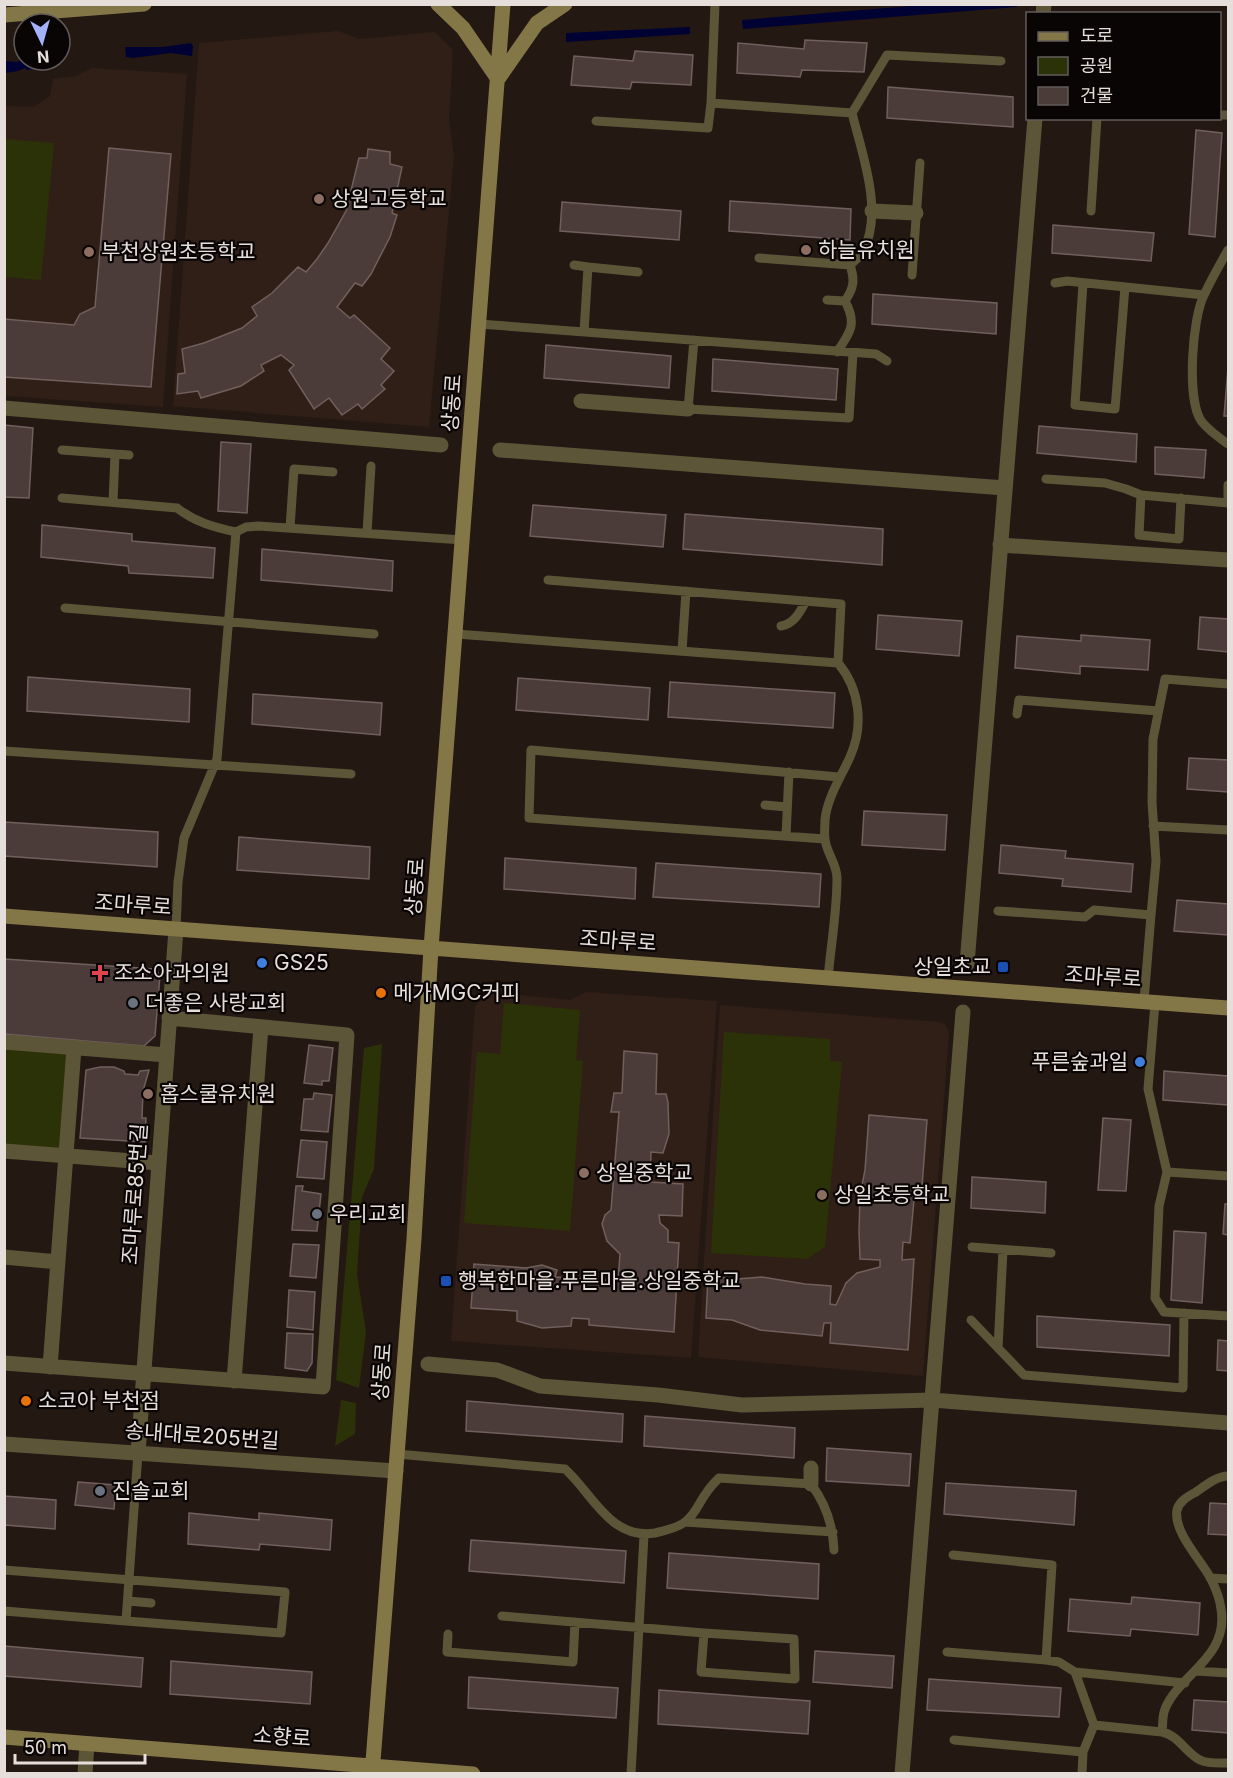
<svg xmlns="http://www.w3.org/2000/svg" width="1233" height="1778" font-family="Inter,'Noto Sans KR',sans-serif">
	<style>
		.built { fill: #301f16 }
		.green { fill: #2c3208 }
		.water { fill: #000233 }
		.building { fill: #4b3c3a; stroke: #705f5d; stroke-width: 1.5 }
		.lines { fill: none; stroke-linecap: round; stroke-linejoin: round }
		.lane { stroke: #5d5538; stroke-width: 9 }
		.street { stroke: #5d5538; stroke-width: 15 }
		.secondary { stroke: #837647; stroke-width: 15 }
		.education-dot { fill: #8d6e63; stroke: #090504; stroke-width: 2 }
		.shop-dot { fill: #3f7fe0; stroke: #090504; stroke-width: 2 }
		.transit-dot { fill: #1a4fb4; stroke: #090504; stroke-width: 2 }
		.health-dot { fill: #e0444e; stroke: #090504; stroke-width: 2 }
		.food-dot { fill: #e8710a; stroke: #090504; stroke-width: 2 }
		.worship-dot { fill: #6b7280; stroke: #090504; stroke-width: 2 }
		.labels { text-anchor: middle; stroke-width: 4.5; stroke-linejoin: round; paint-order: stroke }
		.poi-label { font-size: 21px; fill: #e6deda; stroke: #090504; text-anchor: start }
		.street-label { font-size: 21px; fill: #e6deda; stroke: #090504 }
	</style>
	<rect width="100%" height="100%" fill="#241813"/>
	<path class="built" d="M338,31L360,39L435,32L453,50L449,120L454,157L429,427L173,406L199,43Z
		M92,68L187,74L163,407L5,396L4,106L34,107L50,96L53,79L76,76Z
		M490,992L570,1000L587,992L717,1001L691,1358L451,1341L475,1006Z
		M720,1005L940,1022L946,1025L949,1033L923,1376L698,1357Z"/>
	<path class="green" d="M4,139L54,143L41,280L5,277Z
		M504,1003L580,1010L576,1060L583,1061L570,1231L464,1223L477,1052L500,1054Z
		M724,1032L830,1039V1061L842,1062L825,1247L807,1259L711,1253Z
		M382,1044L374,1169L362,1197L357,1274L366,1332L359,1388L336,1380L364,1048Z
		M4,1049L69,1053L62,1150L5,1145Z
		M341,1400L356,1403L355,1434L335,1446Z"/>
	<path class="water" d="M935,4L1017,5V7L743,29L742,20Z
		M690,27V34L566,42V33Z
		M191,43L193,46L192,56L171,53L133,58L126,57L125,47H163Z
		M24,57V60H44L41,62V68L27,70L25,68L18,71L5,73V61L17,62Z"/>
	<path class="building" d="M805,40L867,43L864,72L802,70L800,77L737,73L738,43L804,49Z
		M635,51L693,55L691,85L632,82L630,89L571,85L574,56L633,61Z
		M888,87L1013,97V127L887,118Z
		M1196,130L1222,133L1215,237L1189,234Z
		M109,148L171,154L151,387L4,377V319L74,325L80,314L95,307Z
		M368,149L390,152V164L402,167L392,213L397,215L390,237L371,274L362,286L355,283L337,307L350,318L354,315L390,348L381,359L394,371L381,385L385,389L362,409L358,404L342,415L329,398L314,409L289,370L294,365L281,355L261,365L264,371L241,386L201,398L198,391L177,394L178,374L185,373L182,349L204,343L242,328L257,316L252,307L272,293L298,267L306,272L317,259L328,243L346,211L359,158H367Z
		M730,201L851,209L850,240L729,231Z
		M562,202L681,211L679,240L560,231Z
		M1053,225L1154,233L1151,261L1052,253Z
		M873,294L997,303L996,334L872,324Z
		M546,345L671,356L669,388L544,378Z
		M713,359L838,369L836,400L712,391Z
		M1228,368V416H1224Z
		M4,425L33,428L29,498L4,497Z
		M1039,426L1137,434L1136,462L1037,453Z
		M221,442L251,444L247,513L218,511Z
		M1155,447L1206,450L1204,478L1155,474Z
		M533,505L666,515L663,547L530,536Z
		M685,514L883,529L882,565L683,549Z
		M42,525L132,534V541L215,548L213,578L129,573L128,566L41,557Z
		M262,549L393,561L392,591L261,580Z
		M878,615L962,621L959,656L876,649Z
		M1200,617L1228,619V652L1198,649Z
		M1081,635L1150,640L1148,670L1080,666V674L1015,668L1017,636L1081,641Z
		M28,677L190,689L189,722L27,711Z
		M518,678L650,688L648,720L516,710Z
		M670,682L835,693L833,728L668,717Z
		M253,694L382,703L380,735L252,724Z
		M1189,758L1228,760V792L1187,789Z
		M864,811L947,815L945,850L862,845Z
		M4,822L158,832L157,867L4,856Z
		M239,837L370,847L369,879L237,870Z
		M1001,845L1066,851L1065,858L1133,864L1131,892L1062,886L1063,879L999,873Z
		M505,858L636,868L635,899L504,889Z
		M656,863L821,874L819,907L653,897Z
		M1177,900L1228,904V935L1174,931Z
		M4,959L155,969L160,975L155,1036L144,1046L4,1034Z
		M309,1045L333,1048L329,1081H322V1085L304,1083Z
		M624,1051L657,1054L656,1094H666L668,1102L669,1134L663,1153L651,1152L650,1182L683,1184L682,1216L659,1215L660,1223L668,1230V1242L679,1243L674,1332L589,1325V1319L572,1318L571,1326L542,1328L517,1321V1311L471,1308L474,1264L526,1268L542,1265L557,1270L555,1277L618,1281L620,1254L607,1241L602,1224L605,1215L611,1210L619,1112H611L614,1093H622Z
		M100,1067H114L124,1071L125,1074L138,1075L140,1071L149,1070L143,1091L142,1118H146L145,1142L80,1138L86,1070Z
		M1164,1071L1228,1076V1105L1163,1100Z
		M314,1093L332,1095L328,1132L301,1130L304,1099H313Z
		M869,1115L927,1120L921,1200H914L910,1243L903,1242L902,1260L914,1259L908,1350L830,1343L831,1323H824L822,1336L760,1330L732,1320L706,1318L708,1276L737,1279L762,1277L805,1284L831,1286L830,1304L836,1305L846,1283L857,1273L880,1267V1260L860,1259L859,1232L860,1195L865,1170Z
		M1103,1118L1131,1120L1126,1191L1098,1190Z
		M301,1140L327,1142L324,1179L297,1177Z
		M972,1177L1046,1182L1045,1213L971,1208Z
		M296,1186H303L302,1191L321,1194L317,1231L292,1230Z
		M1225,1204H1228V1235L1223,1234Z
		M1174,1231L1206,1233L1202,1303L1171,1300Z
		M293,1244L319,1245L316,1278L290,1276Z
		M289,1290L315,1292L313,1330L287,1327Z
		M1037,1316L1170,1325L1169,1356L1037,1347Z
		M287,1333L313,1334L312,1363L307,1371L285,1368Z
		M1218,1340L1228,1341V1371L1217,1370Z
		M467,1401L623,1414L622,1442L466,1431Z
		M645,1416L795,1428L794,1458L644,1446Z
		M827,1448L911,1454L909,1486L826,1481Z
		M78,1482L116,1485L114,1509L75,1505Z
		M946,1483L1076,1491L1074,1525L944,1514Z
		M4,1496L56,1500L55,1529L4,1525Z
		M1210,1503L1228,1504V1535L1208,1534Z
		M189,1513L259,1520V1513L332,1520L330,1550L260,1544L259,1550L188,1544Z
		M471,1540L626,1551L624,1583L469,1571Z
		M669,1553L819,1564L818,1599L667,1588Z
		M1132,1597L1200,1603L1198,1635L1131,1629L1130,1636L1068,1631L1070,1599L1131,1604Z
		M4,1646L143,1658L141,1687L4,1676Z
		M815,1651L894,1656L892,1688L813,1682Z
		M171,1661L312,1672L310,1704L170,1694Z
		M469,1677L618,1688L616,1718L468,1708Z
		M929,1679L1061,1688L1059,1717L927,1710Z
		M659,1690L810,1701L808,1734L658,1724Z
		M1194,1700L1228,1702V1733L1192,1730Z"/>
	<g class="lines">
		<path class="lane" d="M715,4L711,103L852,113
			M1220,115H1228
			M596,121L708,128L711,103
			M1091,211L1097,118
			M1228,250C1220,264 1211,280 1204,295C1192,319 1187,396 1200,419C1206,429 1220,438 1228,444
			M759,258L850,265
			M574,265L588,267
			M912,275L920,163
			M1055,283L1067,281L1204,295
			M1083,283L1075,405L1115,409L1125,287
			M827,300L845,301
			M479,324L876,354L887,361
			M584,332L588,267L638,272
			M694,340L688,409L849,418L853,353
			M837,352C851,332 857,323 845,301C854,288 855,280 850,265C854,261 860,257 863,252C884,211 862,154 852,113L887,55L1001,61
			M62,450L115,454
			M1046,479L1105,483L1126,489L1141,495L1228,503
			M1228,485V503
			M1141,495L1139,535L1179,539L1181,498
			M62,498L177,508C195,522 213,527 236,532
			M113,502L115,454L129,455
			M290,528L294,469L333,472
			M367,533L371,466
			M548,580L841,604L838,663
			M65,608L374,634
			M781,626C794,624 800,612 806,601
			M456,634L838,663C860,689 864,726 850,757C841,777 827,798 825,820C825,826 824,833 825,839C826,852 837,864 837,878C837,911 831,945 828,978
			M682,651L686,591
			M1017,714L1019,700L1158,711
			M4,751L351,774
			M765,805L787,807
			M1153,826L1228,830
			M786,836L789,772
			M825,839L529,818L531,750L839,777
			M998,911L1085,917L1094,910L1151,915L1144,1001
			M1151,915L1156,861L1152,802L1153,739L1165,679L1228,684
			M176,929L178,882L184,838L217,759L236,532L246,527L258,526L463,540
			M1155,1003L1148,1089L1167,1172L1228,1176
			M1167,1172L1159,1206L1155,1298L1164,1312L1228,1316
			M972,1247L1051,1253
			M1003,1250L998,1348L1024,1375L1183,1388L1184,1313
			M971,1320L998,1348
			M397,1454L565,1469C593,1494 610,1540 655,1533C664,1531 677,1528 685,1522C696,1514 699,1502 707,1492C710,1487 715,1482 719,1478L811,1484C826,1504 833,1525 834,1550
			M685,1522L833,1532
			M953,1555L1052,1565L1046,1660L1059,1662L1075,1672L1094,1725
			M4,1570L285,1592L281,1633L126,1621
			M1210,1578L1228,1579
			M128,1601L151,1603
			M4,1611L126,1621L138,1453
			M502,1616L704,1633L794,1639L795,1679L701,1672L704,1633
			M448,1634L447,1652L573,1662L575,1622
			M947,1652L1046,1660
			M1196,1671L1228,1673
			M1075,1672L1185,1683
			M1162,1732C1178,1735 1186,1753 1200,1760C1208,1764 1220,1763 1228,1763
			M954,1740L1083,1752
			M631,1774L644,1535
			M1082,1774L1083,1752L1094,1725L1162,1732C1163,1725 1162,1716 1165,1709C1179,1674 1229,1658 1221,1609C1220,1600 1215,1587 1211,1579C1201,1560 1173,1532 1177,1510C1179,1501 1189,1496 1196,1492C1206,1485 1217,1476 1228,1476"/>
		<path class="street" d="M1043,14L1044,4
			M872,211L916,213
			M581,401L688,409
			M4,408L441,445
			M500,450L1005,488
			M1000,545L1228,560
			M967,964L1035,118
			M4,1042L167,1055
			M4,1151L159,1163
			M4,1257L58,1262
			M4,1363L323,1387L347,1035L169,1018
			M428,1364L497,1370L540,1386L658,1395L742,1405L932,1400L1228,1423
			M50,1367L74,1048
			M234,1381L261,1027
			M4,1444L396,1471
			M138,1453L176,929
			M811,1484V1468
			M85,1774L87,1744
			M902,1774L963,1012"/>
		<path class="secondary" d="M438,4L463,28L498,79
			M4,15L144,4
			M498,79L537,23L565,4
			M4,916L1228,1008
			M4,1737L473,1774
			M372,1774L414,1239L431,948L503,4"/>
	</g>
	<g class="education-dot">
		<circle cx="319" cy="199" r="6"/>
		<circle cx="806" cy="250" r="6"/>
		<circle cx="89" cy="252" r="6"/>
		<circle cx="148" cy="1094" r="6"/>
		<circle cx="584" cy="1173" r="6"/>
		<circle cx="822" cy="1195" r="6"/>
	</g>
	<g class="shop-dot">
		<circle cx="262" cy="963" r="6"/>
		<circle cx="1140" cy="1062" r="6"/>
	</g>
	<g class="transit-dot">
		<rect x="997" y="961" width="12" height="12" rx="3"/>
		<rect x="440" y="1275" width="12" height="12" rx="3"/>
	</g>
	<path class="health-dot" d="M97 964h6v6h6v6h-6v6h-6v-6h-6v-6h6z"/>
	<g class="food-dot">
		<circle cx="381" cy="993" r="6"/>
		<circle cx="26" cy="1401" r="6"/>
	</g>
	<g class="worship-dot">
		<circle cx="133" cy="1003" r="6"/>
		<circle cx="317" cy="1214" r="6"/>
		<circle cx="100" cy="1491" r="6"/>
	</g>
	<g class="labels">
		<g class="poi-label">
			<text x="331" y="206">상원고등학교</text>
			<text x="818" y="257">하늘유치원</text>
			<text x="101" y="259">부천상원초등학교</text>
			<text x="274" y="970">GS25</text>
			<text x="991" y="974" text-anchor="end">상일초교</text>
			<text x="114" y="980">조소아과의원</text>
			<text x="393" y="1000">메가MGC커피</text>
			<text x="145" y="1010">더좋은 사랑교회</text>
			<text x="1128" y="1069" text-anchor="end">푸른숲과일</text>
			<text x="160" y="1101">홉스쿨유치원</text>
			<text x="596" y="1180">상일중학교</text>
			<text x="834" y="1202">상일초등학교</text>
			<text x="329" y="1221">우리교회</text>
			<text x="458" y="1288">행복한마을.푸른마을.상일중학교</text>
			<text x="38" y="1408">소코아 부천점</text>
			<text x="112" y="1498">진솔교회</text>
		</g>
		<g class="street-label">
			<text transform="translate(452 403) rotate(-86)" y="7">상동로</text>
			<text transform="translate(415 887) rotate(-86)" y="7">상동로</text>
			<text transform="translate(133 905) rotate(4)" y="7">조마루로</text>
			<text transform="translate(618 941) rotate(4)" y="7">조마루로</text>
			<text transform="translate(1103 977) rotate(4)" y="7">조마루로</text>
			<text transform="translate(135 1194) rotate(-86)" y="7">조마루로85번길</text>
			<text transform="translate(382 1372) rotate(-86)" y="7">상동로</text>
			<text transform="translate(202 1436) rotate(4)" y="7">송내대로205번길</text>
			<text transform="translate(282 1737) rotate(4)" y="7">소향로</text>
		</g>
	</g>
	<rect width="1233" height="1778" fill="none" stroke="#e6deda" stroke-width="12"/>
	<rect x="1026" y="12" width="195" height="108" fill="#090504" stroke="#615c5a" stroke-width="1.5"/>
	<rect x="1038" y="32" width="30" height="9" fill="#837647" stroke="#615c5a" stroke-width="1.5"/>
	<text x="1080" y="42" font-size="18" fill="#e6deda">도로</text>
	<rect x="1038" y="57" width="30" height="18" fill="#2c3208" stroke="#615c5a" stroke-width="1.5"/>
	<text x="1080" y="72" font-size="18" fill="#e6deda">공원</text>
	<rect x="1038" y="87" width="30" height="18" fill="#4b3c3a" stroke="#615c5a" stroke-width="1.5"/>
	<text x="1080" y="102" font-size="18" fill="#e6deda">건물</text>
	<g transform="translate(42 42) rotate(175)"><circle r="28" fill="#090504" stroke="#615c5a" stroke-width="1.5"/>
	<path d="M0-4.5L10 22L0 15L-10 22Z" fill="#a4b2fc"/>
	<text y="-9" font-size="16" font-weight="bold" text-anchor="middle" fill="#e6deda">N</text>
	</g>
	<path d="M15 1754v9h130v-9" fill="none" stroke="#e6deda" stroke-width="3"/>
	<text x="24" y="1754" font-size="18" fill="#e6deda" stroke="#090504" stroke-width="4.5" paint-order="stroke">50 m</text>
</svg>
